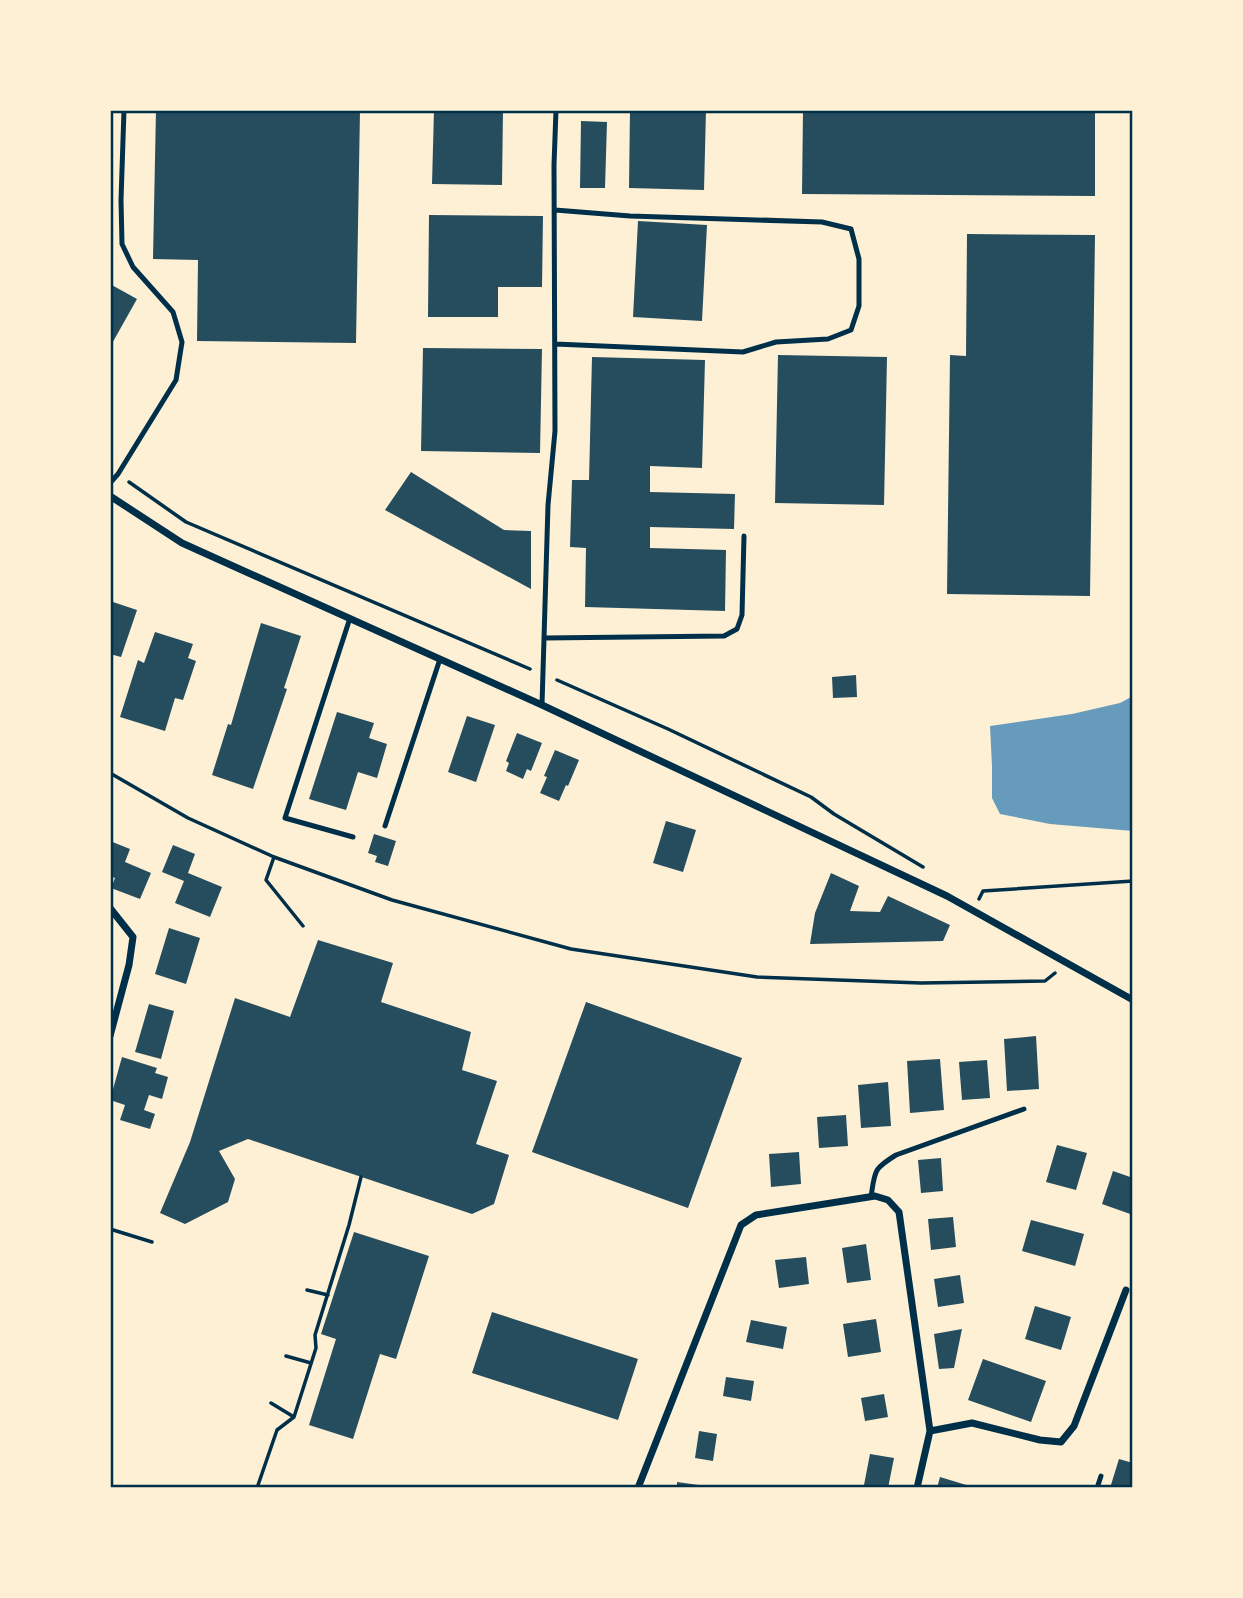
<svg xmlns="http://www.w3.org/2000/svg" width="1243" height="1598" font-family="'Space Grotesk',sans-serif">
	<style>
		.water { fill: #669bbc }
		.building { fill: #264d5e }
		.lines { fill: none; stroke-linecap: round; stroke-linejoin: round }
		.path { stroke: #003049; stroke-width: 3.5 }
		.service { stroke: #003049; stroke-width: 5 }
		.minor { stroke: #003049; stroke-width: 7 }
		.neatline { fill: none; stroke: #003049; stroke-width: 2.5 }
	</style>
	<rect width="100%" height="100%" fill="#fdf0d5"/>
	<path class="water" d="M1133,696V831L1050,824L1000,814L992,798V766L990,726L1072,714L1120,703Z"/>
	<path class="building" d="M156,110H360L356,343L197,341L198,260L153,259Z
		M434,110H503L502,185L432,184Z
		M630,110H706L704,190L629,188Z
		M803,110H1095V196L802,194Z
		M581,121L607,122L605,188H580Z
		M429,215L543,216L542,287H498V317H428Z
		M638,221L707,225L702,321L633,317Z
		M967,234L1095,235L1090,596L947,594L950,355L966,356Z
		M110,284L137,299L110,347Z
		M423,348L542,349L540,453L421,451Z
		M778,355L887,357L884,505L775,503Z
		M592,357L705,360L702,468L650,466V492L735,494L734,529L650,527V548L726,550L725,611L585,607L586,548L570,547L572,480H589Z
		M411,472L504,530L531,531V589L385,510Z
		M110,601L137,610L121,657L110,654Z
		M261,623L301,636L284,688L287,689L253,789L212,775L228,724L231,725Z
		M155,632L193,644L188,658L196,661L183,700L175,698L165,731L120,717L138,660L144,663Z
		M856,675L857,697L833,698L832,677Z
		M337,712L374,723L369,738L387,744L377,778L358,772L346,810L309,799Z
		M467,716L495,725L476,782L448,772Z
		M517,733L542,743L531,771L527,769L523,779L506,771L509,763L506,761Z
		M555,750L579,760L568,786L566,785L559,801L540,793L547,777L544,776Z
		M666,821L696,830L683,872L653,863Z
		M374,834L396,841L388,866L375,862L377,856L368,853Z
		M110,841L130,849L125,862L151,873L140,899L111,888L115,878L110,876Z
		M173,845L195,854L188,873L222,887L210,917L175,903L184,881L162,872Z
		M831,873L859,886L850,911L880,912L888,896L950,925L943,941L810,944L815,913Z
		M169,928L200,938L186,984L155,974Z
		M318,940L393,963L381,1002L471,1032L462,1070L497,1081L476,1144L509,1155L494,1204L472,1214L248,1139L219,1151L235,1179L228,1202L185,1224L160,1213L190,1142L235,998L290,1017Z
		M586,1002L742,1058L688,1208L532,1152Z
		M149,1004L174,1011L161,1059L135,1052Z
		M1036,1036L1039,1089L1007,1091L1004,1039Z
		M122,1057L157,1068L155,1073L168,1077L162,1099L149,1095L144,1110L155,1114L150,1129L120,1120L125,1105L110,1100Z
		M940,1059L944,1110L910,1113L907,1061Z
		M987,1060L990,1098L962,1100L959,1062Z
		M888,1082L891,1126L861,1128L858,1085Z
		M846,1115L848,1146L819,1148L817,1117Z
		M1057,1145L1087,1153L1076,1190L1046,1182Z
		M799,1152L801,1184L771,1187L769,1154Z
		M941,1158L943,1191L921,1193L918,1160Z
		M1113,1171L1133,1178V1215L1102,1204Z
		M953,1217L956,1247L931,1250L928,1219Z
		M1031,1220L1084,1234L1075,1266L1022,1251Z
		M354,1232L429,1256L396,1359L380,1354L353,1439L309,1425L336,1339L321,1334Z
		M866,1244L871,1280L847,1283L842,1248Z
		M806,1257L809,1284L779,1288L775,1260Z
		M960,1275L964,1303L938,1307L934,1279Z
		M1035,1306L1071,1317L1061,1350L1025,1339Z
		M492,1312L638,1359L618,1420L472,1373Z
		M876,1319L881,1352L848,1357L843,1324Z
		M751,1320L787,1327L783,1349L746,1342Z
		M962,1329L954,1368L939,1369L934,1334Z
		M983,1359L1046,1381L1031,1422L968,1400Z
		M726,1377L754,1381L751,1401L723,1396Z
		M884,1394L888,1417L865,1421L861,1398Z
		M699,1431L717,1434L713,1461L695,1458Z
		M870,1454L894,1458L888,1488L864,1485Z
		M1119,1459L1133,1463V1488H1110Z
		M940,1477L973,1487V1488H937Z
		M677,1482L706,1486L705,1488H677Z"/>
	<g class="lines">
		<path class="path" d="M129,482L186,522L530,669
			M557,680L668,729L811,797L834,814L923,867
			M110,773L188,818L274,857L392,900L571,949L757,977L921,983L1045,981L1055,973
			M274,857L266,880L303,926
			M979,899L983,891L1133,881
			M110,1229L152,1242
			M307,1290L328,1295
			M286,1356L311,1363
			M271,1403L294,1417
			M257,1488L277,1430L294,1417L316,1348L315,1335L349,1225L361,1177"/>
		<path class="service" d="M555,210L630,216L822,222L851,229L859,259V306L851,330L828,339L776,342L743,352L555,344
			M110,483L118,474L176,380L182,342L173,312L133,267L122,244L121,200L124,110
			M350,618L285,818L353,837
			M544,638L724,636L737,629L742,615L744,536
			M542,705L548,505L555,431L554,165L556,110
			M385,826L440,659
			M871,1197C875,1171 873,1169 896,1155L1024,1109
			M1097,1488L1101,1476"/>
		<path class="minor" d="M110,496L182,543L542,705L947,896L1133,1000
			M110,908L133,937L129,965L110,1036
			M930,1431L972,1423L1040,1440L1061,1442L1074,1426L1126,1290
			M638,1488L741,1225L756,1215L875,1196L888,1200L899,1212L930,1431L917,1488"/>
	</g>
	<rect width="1243" height="1598" fill="none" stroke="#fdf0d5" stroke-width="224"/>
	<rect x="112" y="112" width="1019" height="1374" class="neatline"/>
</svg>
